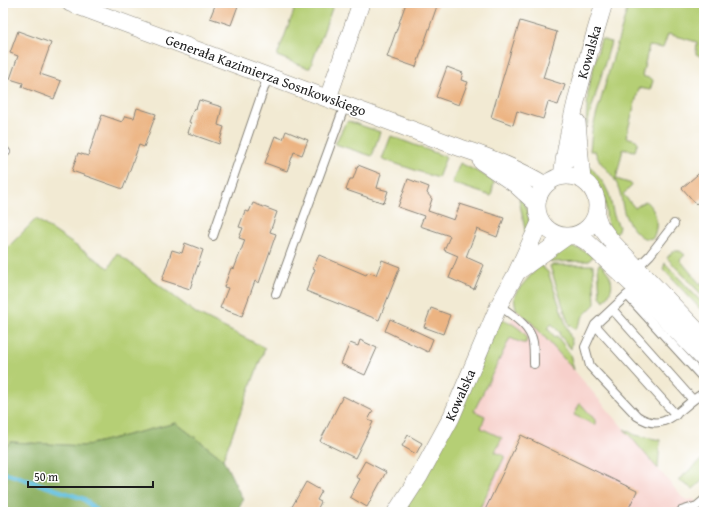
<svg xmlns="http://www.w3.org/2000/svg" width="707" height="515" font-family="'Gentium Book Plus',serif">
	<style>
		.built { fill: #f7d0cb }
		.green { fill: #b5cf75; stroke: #687648 }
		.forest { fill: #90b266; stroke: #566741 }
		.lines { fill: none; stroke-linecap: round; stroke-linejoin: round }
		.stream { stroke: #60bfdf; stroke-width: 5 }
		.building { fill: #ecb482 }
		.service-casing { stroke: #878378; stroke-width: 10 }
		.minor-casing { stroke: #878378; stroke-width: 18 }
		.service { stroke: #fff; stroke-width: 8 }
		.minor { stroke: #fff; stroke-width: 17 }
		.labels { text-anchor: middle; stroke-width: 3; stroke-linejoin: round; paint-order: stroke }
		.street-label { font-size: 14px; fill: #1c1c1c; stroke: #fff }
	</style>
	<rect width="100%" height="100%" fill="#fff"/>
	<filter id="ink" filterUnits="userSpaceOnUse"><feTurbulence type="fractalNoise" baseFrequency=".025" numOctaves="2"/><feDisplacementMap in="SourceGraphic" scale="8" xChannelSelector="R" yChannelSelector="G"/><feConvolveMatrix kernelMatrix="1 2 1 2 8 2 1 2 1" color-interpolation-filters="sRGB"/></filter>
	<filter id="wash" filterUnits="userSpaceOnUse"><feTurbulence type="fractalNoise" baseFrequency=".012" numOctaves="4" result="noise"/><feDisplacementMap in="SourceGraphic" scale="16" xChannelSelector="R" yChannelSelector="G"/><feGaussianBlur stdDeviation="0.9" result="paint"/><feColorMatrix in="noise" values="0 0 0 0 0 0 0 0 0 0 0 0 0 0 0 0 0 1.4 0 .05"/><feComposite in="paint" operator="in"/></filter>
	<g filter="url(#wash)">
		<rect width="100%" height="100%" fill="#f2ead3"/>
		<path class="built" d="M516,309L532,323L574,370L682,497L688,500L693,499L704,512H478L505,456L495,452L456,421L503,320L510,322Z"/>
		<path class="green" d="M297,3H334L310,68H308L277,56Z
			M629,3H704V58L696,54L697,42L668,34L663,48L649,46L642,76L652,79L653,81L650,90L639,88L626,137L636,140L638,142L635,151L623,149L616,179L632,184L631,187L623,194L635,208L645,201C657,210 659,225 653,238C645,240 641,237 636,232C619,215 625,200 616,182C610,170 598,164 595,151H590L592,130Z
			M601,39L611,42L586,128L588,89Z
			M348,121L380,132L372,156L335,144L345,124Z
			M391,136L446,157L438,178L382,159Z
			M460,163L482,174L494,182L491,196L452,183Z
			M590,166L604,184L609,194L614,216L619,227L618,230L614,235C603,222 608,211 604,196C601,185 591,178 587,167Z
			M519,199H521C528,208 530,219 529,231L526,235Z
			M36,219L109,268L117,253L197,314L265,348L223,459L176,423L83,446L11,442L3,448V252Z
			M566,246L580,249L593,256L589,261L551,262L546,257Z
			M673,251H680L685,255L680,260L700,284L704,281V297L667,258Z
			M600,263C612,276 617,286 604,301L600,296L598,266Z
			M665,263L704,305V313L664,270L663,269Z
			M540,265L548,272L572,342L571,349L559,334L560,333L552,324L547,328L555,337L557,336L570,354L574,370L532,323L516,309L514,298L517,291Z
			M551,265H593L595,304L583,316L576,329L569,325L550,266Z
			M503,320C508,320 524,331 526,336C527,339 526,340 526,343H522L510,338L474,411L485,416L481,428L502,438L495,452L505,456L478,512H403L500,322Z
			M580,403L595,420V425L574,415Z
			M624,429L635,435L660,440L658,469Z
			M701,460L704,462V479L693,489L678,480Z"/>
		<path class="forest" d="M176,423L223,459L243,500L237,512H3V448L11,442L83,446Z"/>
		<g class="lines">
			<path class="stream" d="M3,472L84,499L98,512"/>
		</g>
		<g id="blocks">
			<path class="building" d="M216,3H239L231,25L210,18Z
				M406,3H438L416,67L387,57Z
				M520,21L557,32L543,78L565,85L558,105L548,102L543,119L517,111L513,125L491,117Z
				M18,31L51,43L40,74L61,81L54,99L22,87L23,83L10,79L18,56L10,53Z
				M447,67L463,73L461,80L468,82L459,105L436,97Z
				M199,100L222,107L218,125L224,127L219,144L188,133L191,123L189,122L194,108L196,109Z
				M137,108L156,114L144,147L139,145L123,189L72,171L78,153L88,156L102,115L122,122L125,116L134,118Z
				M286,131L308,140L302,155L294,152L287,171L265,163L275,136L283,139Z
				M358,165L381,174L377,188L388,191L384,203L346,190L350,179H353Z
				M704,169V197L696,204L682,188Z
				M408,179L429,187L427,193L432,199L428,211L454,220L460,204L504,218L497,237L477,229L466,257L484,265L474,289L449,278L458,256L444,250L450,236L420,226L424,216L398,207Z
				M253,203L277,212L270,232L276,234L259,283L255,281L242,316L220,308L228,288L224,287L231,268L234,269L245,240L239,238L243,228L239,227L245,211L249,212Z
				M185,243L203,250L190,289L162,280L172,250L182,253Z
				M319,255L366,275L368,272L376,275L382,260L400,267L379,320L306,291L315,269L313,268Z
				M431,308L450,315L443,334L424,327Z
				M390,319L433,339L428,352L385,331Z
				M360,340L377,348L365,375L341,364L350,343L358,346Z
				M343,396L373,411L368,420L373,422L355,458L320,441Z
				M408,435L422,443L416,454L402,446Z
				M521,435L637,491L627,512H484Z
				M365,461L386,472L367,507L350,497L360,479L356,477Z
				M306,482L322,491L317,500L321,502L316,512H289Z"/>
		</g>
	</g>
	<g filter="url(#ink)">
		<use href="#blocks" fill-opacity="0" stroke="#878378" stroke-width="1"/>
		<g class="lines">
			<defs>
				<path id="service" d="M3,149L6,152
					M213,236L268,76
					M637,268L650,255L674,224
					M637,289L627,295L595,325L585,347L590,366L637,416C667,436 680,405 704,393
					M276,294L345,105
					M627,295L704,379
					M499,305C511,315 530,325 533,342C534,349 534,357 534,364
					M612,309L693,400
					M595,325L676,415
					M681,511L697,506L704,500"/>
				<path id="minor" d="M70,3L461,148C492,158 517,168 545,185
					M328,98L361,3
					M577,122L582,180
					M481,161L515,184L536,203
					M537 206a30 30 0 1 1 60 0a30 30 0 1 1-60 0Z
					M562,176C569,117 587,60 604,3
					M596,215L600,226L613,243L704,338
					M575,235L587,242L637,289L704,359
					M517,272L566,237
					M396,512L420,475L451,418L499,305L516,274L540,222"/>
			</defs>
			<use href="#service" class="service-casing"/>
			<use href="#minor" class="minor-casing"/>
			<use href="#service" class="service"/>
			<use href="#minor" class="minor"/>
		</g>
	</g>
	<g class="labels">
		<g class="street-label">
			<text transform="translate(589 52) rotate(-74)" y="5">Kowalska</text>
			<text transform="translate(266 75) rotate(20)" y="5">Generała Kazimierza Sosnkowskiego</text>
			<text transform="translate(460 395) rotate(-66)" y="5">Kowalska</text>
		</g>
	</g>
	<rect width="707" height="515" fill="none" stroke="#fff" stroke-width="16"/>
	<path d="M28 481v6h125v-6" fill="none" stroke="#1c1c1c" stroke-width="2"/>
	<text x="34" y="481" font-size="12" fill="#1c1c1c" stroke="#ffffff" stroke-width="3" paint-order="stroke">50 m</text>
</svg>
